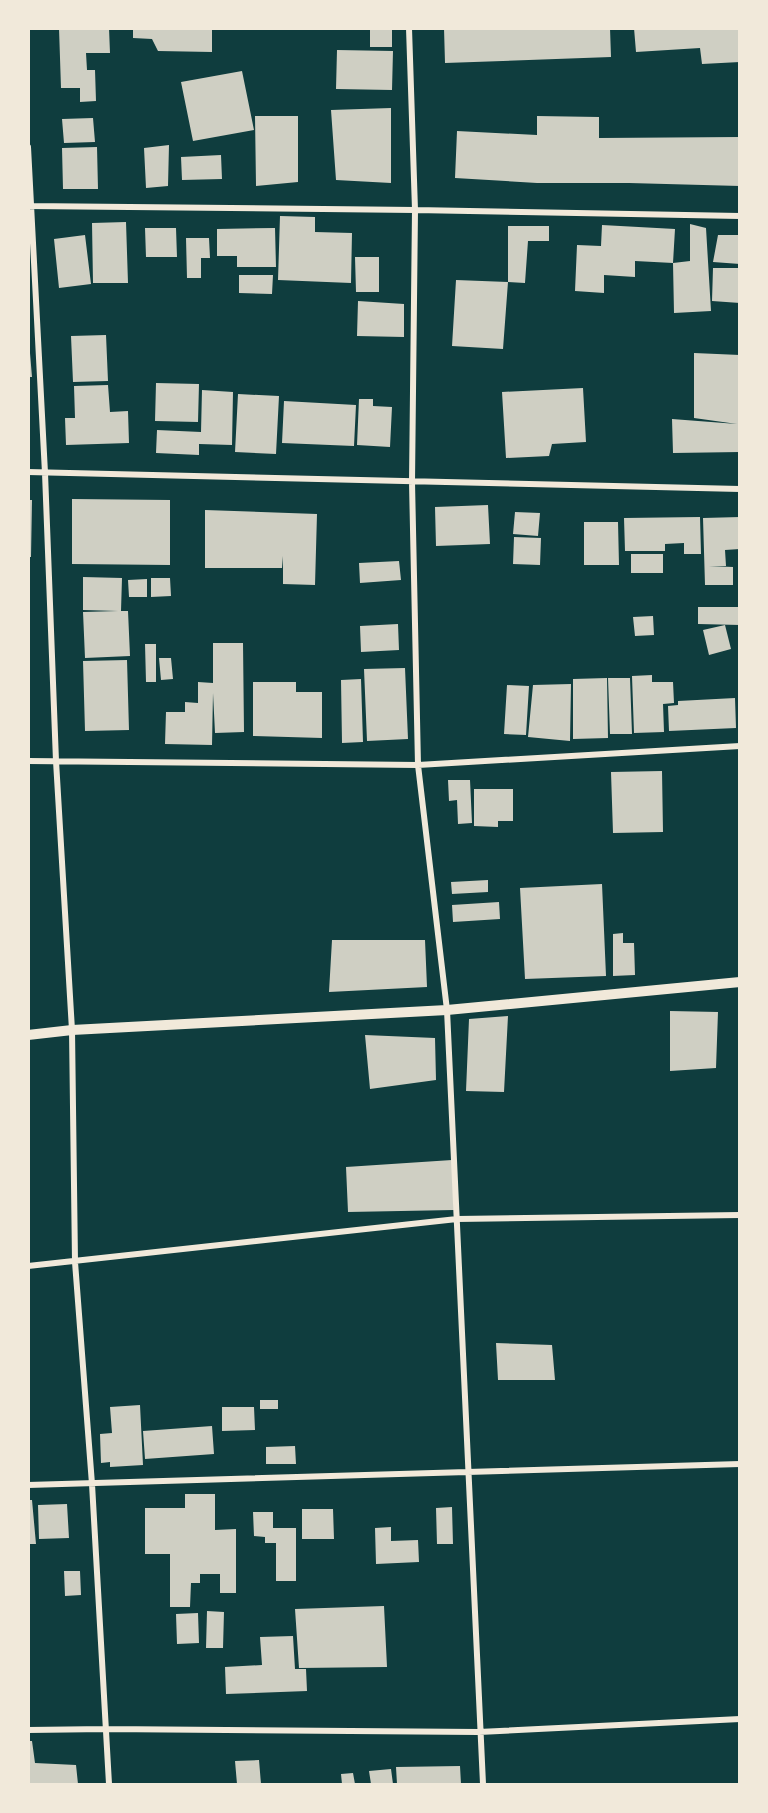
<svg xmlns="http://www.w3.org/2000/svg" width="768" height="1813" font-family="'Varela Round',sans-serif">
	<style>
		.building { fill: #cfcfc3 }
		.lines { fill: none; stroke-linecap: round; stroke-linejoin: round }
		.minor { stroke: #f1e9da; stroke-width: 6 }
		.tertiary { stroke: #f1e9da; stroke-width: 10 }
	</style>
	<rect width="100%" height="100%" fill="#0f3d3e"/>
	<path class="building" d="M59,28H109L110,53H86L87,70H95L96,101L80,102V88H61Z
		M133,28H212V52L158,51L152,39L133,38Z
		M370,28H392V47H370Z
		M444,28H610L611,57L445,63Z
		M634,28H740V62L702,64L700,48L636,52Z
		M337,50L393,51L392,90L336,89Z
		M242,71L254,130L193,141L181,82Z
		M391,108V183L336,180L331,110Z
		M255,116H298V182L256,186Z
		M537,116L599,117V138L740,137V186L629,183H537L455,178L457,131L537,135Z
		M93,118L95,142L64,143L62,119Z
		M169,145L168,186L146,188L144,148Z
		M97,147L98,189H63L62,148Z
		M221,155L222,179L182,180L181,157Z
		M280,216L315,217V232L352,233L351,283L278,280Z
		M126,222L128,283H93L92,223Z
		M690,224L706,228L711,311L674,313L673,263L635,261V277L604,275V293L575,291L577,245L601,246L602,225L675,229L673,263L690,261Z
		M508,226H549V241H528L525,283L508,282Z
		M145,228H176L177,257H146Z
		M275,228L276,267H237V256H217V229Z
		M85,235L91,284L59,288L54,239Z
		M718,235H740V264L713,262Z
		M186,238H209L210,258H201V278H187Z
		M355,257H379V292H356Z
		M713,268H740V303L712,301Z
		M239,275H273L272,294L239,293Z
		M456,280L508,282L503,349L452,346Z
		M358,301L404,304V337L357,336Z
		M106,335L108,381L73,382L71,336Z
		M28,353H30L32,377H28Z
		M694,353L740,355V452L673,453L672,419L737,424L694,418Z
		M156,383L199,384L198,422L155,421Z
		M108,385L110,412L128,411L129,443L66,445L65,418H75L74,386Z
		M583,388L586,442L552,444L549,456L506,458L502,392Z
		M202,390L233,392L232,445L199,444V455L156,453L157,430L201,432Z
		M238,394L279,396L276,454L235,452Z
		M359,399H373V406L392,407L390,447L357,445Z
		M284,401L356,405L354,446L282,443Z
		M72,499L170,500V565L72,564Z
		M28,500H32L31,557H28Z
		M488,505L490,544L436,546L435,507Z
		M205,510L317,514L315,585L283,584V556L282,568H205Z
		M515,512L540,513L538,536L513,534Z
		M700,517L701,554H684V543L665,544V551H625L624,518Z
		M740,517V549L725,550L726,566H709L733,567V585H705L703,518Z
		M584,522H618L619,565H584Z
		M514,537L541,538L540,565L513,564Z
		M631,554H663V573H631Z
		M399,561L401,580L360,583L359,563Z
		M83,577L122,578L121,611H128L130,656L85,658L83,612L118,611L83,610Z
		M151,578H170L171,596L151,597Z
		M147,579V597H129L128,580Z
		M698,607H740V625L698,624Z
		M653,616L654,635L635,636L633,617Z
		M398,624L399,650L361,652L360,626Z
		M725,625L731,649L709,655L703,630Z
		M213,643H243L244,732L215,733L213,693L212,745L165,744L166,712H185V702L198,703V682L213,683Z
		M145,644H156V682H146Z
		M159,658H171L173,679L161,680Z
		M127,660L129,730L85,731L83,661Z
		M405,668L408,739L367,741L364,669Z
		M652,675V682H673L674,703L663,704L664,732L634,733L632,676Z
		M607,678L608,738L573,739V679Z
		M608,678H630L632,734H610Z
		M361,679L363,742L342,743L341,680Z
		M253,682H296V692H322V738L253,736Z
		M571,684L570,741L528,737L533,685Z
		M507,685L529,686L526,735L504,734Z
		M735,698L736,728L669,731L668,706L678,705V701Z
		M662,771L663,832L613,833L611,772Z
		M448,780H470L472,823L458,824L457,800L449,801Z
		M474,789H513V821H498V827L474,826Z
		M488,880V892L452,894L451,882Z
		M602,884L606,976L525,979L520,888Z
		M499,902L500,919L453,922L452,905Z
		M623,933V943H634L635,975L613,976V934Z
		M332,940H425L427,987L329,992Z
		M670,1011L718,1012L716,1068L670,1071Z
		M508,1016L504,1092L466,1091L469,1019Z
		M365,1035L435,1038L436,1080L370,1089Z
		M452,1160L454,1210L348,1212L346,1167Z
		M496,1343L552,1345L555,1380H498Z
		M260,1400H278V1409H260Z
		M140,1405L143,1465L110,1467V1462L101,1463L100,1434L112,1433L110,1407Z
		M222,1407H254L255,1430L222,1431Z
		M212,1426L214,1454L145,1459L143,1431Z
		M295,1446L296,1464H266V1447Z
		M185,1494H215V1530L236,1529V1593H220V1574H200V1583H191L190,1607H170V1554H145V1508H185Z
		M28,1500H32L36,1544H28Z
		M67,1504L69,1538L39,1539L38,1505Z
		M452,1507L453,1544H437L436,1508Z
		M302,1509H333L334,1539H302Z
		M253,1512H273V1528H296V1581H276V1543H265V1537L254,1536Z
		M391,1527V1541L418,1540L419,1562L376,1564L375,1528Z
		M64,1571H80L81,1595L65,1596Z
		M384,1606L387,1667L299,1668L295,1609Z
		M207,1611L224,1612L223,1648H206Z
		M198,1613L199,1643L177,1644L176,1614Z
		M293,1636L295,1669H306L307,1691L226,1694L225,1667L262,1665L260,1637Z
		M28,1741H32L35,1763L76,1765L78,1784H28Z
		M259,1760L261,1784H237L235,1761Z
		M460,1766L461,1784H397L396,1767Z
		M391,1769L393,1784H371L369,1771Z
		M353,1773L355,1784H342L341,1774Z"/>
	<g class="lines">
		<path class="minor" d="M409,28L415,210L412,482L418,765L447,1010L483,1784
			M28,147L45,473L56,761L72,1030L75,1262L92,1484L109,1784
			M28,206L415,210L740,216
			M28,472L740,489
			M28,761L418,765L740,746
			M28,1266L457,1219L740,1215
			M28,1485L740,1464
			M28,1730L106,1729L479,1732L740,1719"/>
		<path class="tertiary" d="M28,1035L72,1030L447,1010L740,982"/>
	</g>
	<rect width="768" height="1813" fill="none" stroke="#f1e9da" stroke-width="60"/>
</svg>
